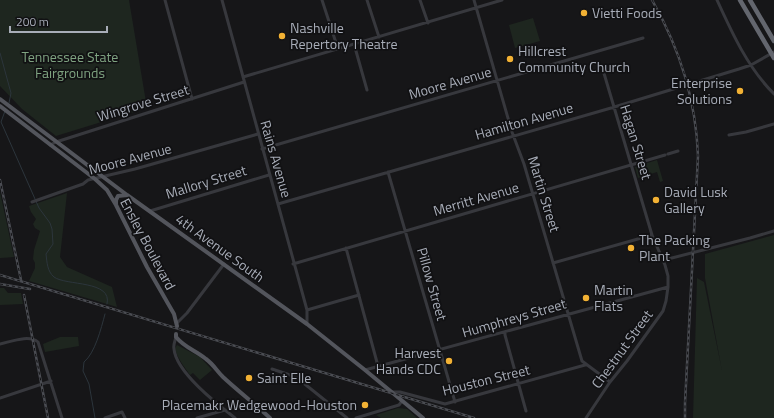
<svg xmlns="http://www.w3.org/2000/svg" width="774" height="418" font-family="'Titillium Web',sans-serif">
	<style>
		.green { fill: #1e261f }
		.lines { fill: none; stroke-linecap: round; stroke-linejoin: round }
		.stream { stroke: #2c353c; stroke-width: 1 }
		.minor { stroke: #37383d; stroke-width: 3 }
		.major { stroke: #53555c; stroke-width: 4 }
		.highway { stroke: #63666e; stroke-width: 4.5 }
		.rail-casing { stroke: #4a4c52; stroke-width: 2.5 }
		.rail { stroke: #111113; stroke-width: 1; stroke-dasharray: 3; stroke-linecap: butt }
		.poi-dot { fill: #f2b134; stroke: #111113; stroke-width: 1.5 }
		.labels { text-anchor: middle; stroke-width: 3.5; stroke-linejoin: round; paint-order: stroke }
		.poi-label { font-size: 14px; fill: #a8adb8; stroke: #111113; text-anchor: start }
		.park-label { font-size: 14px; fill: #7fa381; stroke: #111113 }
		.street-label { font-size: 14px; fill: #a8adb8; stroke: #111113 }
	</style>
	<rect width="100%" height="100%" fill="#161618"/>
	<path class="green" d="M0,0H129L147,108L56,136L22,109L0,86Z
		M533,18L540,41L515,48L509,25Z
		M657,160L663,181L660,182L657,172L638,178L635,167Z
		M0,192L14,257L1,258H0Z
		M67,193L60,257L67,267L112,287L117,307L29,281L35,268V263L33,259L34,250L40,231L35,228L33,224L36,219L31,212L29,206Z
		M774,235V418H693L697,278L704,282L722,371L705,278V254Z
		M0,288H4L8,293H21L23,304L0,305Z
		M60,337H78L79,346L45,352L43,344Z
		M177,345L200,357L212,370L200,380L193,373L190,375C184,366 177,358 175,348Z
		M398,408L407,409L417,418H381L376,415Z"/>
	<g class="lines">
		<path class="stream" d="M0,53L11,93L9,103
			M5,111L1,122L39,208L50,223L52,229L53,244L46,254C47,262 47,271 54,277C66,286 113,280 107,304
			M95,418L89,384L83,371L84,362C95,353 101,329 105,314"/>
		<path class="minor" d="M165,0L192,99
			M222,0L307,310V324
			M322,0L338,49
			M367,0L379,37
			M420,0L428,23
			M474,0L512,132L524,164L582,361L610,382
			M717,0C732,33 748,68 774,94
			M354,44L367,90
			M243,77L502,0
			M729,135L746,132L774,124
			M50,145L56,142L244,82
			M262,149L643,38
			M668,154L678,151
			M388,172L455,402
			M32,202L83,184L88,180L135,169L258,134
			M278,204L611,108L739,69L751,65L774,52
			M150,211L269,175
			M346,248L378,366
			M664,260L750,238L774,231
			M553,263L652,235
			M293,264L665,155
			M307,310L359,295
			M177,323L187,313L224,264
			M505,332V335L526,411
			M176,337C175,341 173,345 174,349C176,372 217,404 235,418
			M0,344C10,342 29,334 38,342L62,418
			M272,369L296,377L347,418
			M365,370L668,287
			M391,392H400L445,404L585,365
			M0,398L51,381
			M105,418L122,412L125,418
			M197,418L225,410
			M356,418L399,405L402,401
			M586,418L610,382L627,361L663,311L666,301L668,287V276L665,265L652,235L603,70"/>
		<path class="major" d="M0,99L127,195L307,324L365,370L423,418
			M0,106L95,179L107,190L116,205L147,267L174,314L177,326
			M116,204V200L118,196L127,195
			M176,334V337C185,348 195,350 206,359C213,364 217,371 223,377C238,391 255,404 270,418"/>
		<path class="highway" d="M740,0L774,58
			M750,0L774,41"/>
		<defs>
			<path id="rail" d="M652,0C680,49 696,100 698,156L685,403V418
				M0,180L21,280
				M0,275L474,418
				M0,284L30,289
				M24,295L48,418"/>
		</defs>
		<use href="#rail" class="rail-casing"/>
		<use href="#rail" class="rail"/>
	</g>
	<g class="poi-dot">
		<circle cx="584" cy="13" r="4"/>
		<circle cx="282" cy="36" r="4"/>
		<circle cx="510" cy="59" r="4"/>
		<circle cx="740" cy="91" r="4"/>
		<circle cx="656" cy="200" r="4"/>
		<circle cx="631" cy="248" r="4"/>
		<circle cx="586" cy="298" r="4"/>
		<circle cx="449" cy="361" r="4"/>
		<circle cx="249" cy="378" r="4"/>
		<circle cx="365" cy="405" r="4"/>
	</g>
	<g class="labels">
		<g class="poi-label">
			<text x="592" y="18">Vietti Foods</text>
			<text x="290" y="33">Nashville<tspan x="290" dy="16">Repertory Theatre</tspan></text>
			<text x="518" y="56">Hillcrest<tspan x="518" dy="16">Community Church</tspan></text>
			<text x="732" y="88" text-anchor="end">Enterprise<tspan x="732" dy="16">Solutions</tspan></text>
			<text x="664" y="197">David Lusk<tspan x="664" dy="16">Gallery</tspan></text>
			<text x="639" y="245">The Packing<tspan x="639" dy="16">Plant</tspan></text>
			<text x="594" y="295">Martin<tspan x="594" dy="16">Flats</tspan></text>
			<text x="441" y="358" text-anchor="end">Harvest<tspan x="441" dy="16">Hands CDC</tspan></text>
			<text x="257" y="383">Saint Elle</text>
			<text x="357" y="410" text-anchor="end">Placemakr Wedgewood-Houston</text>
		</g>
		<g class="park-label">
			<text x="70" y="62">Tennessee State<tspan x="70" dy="16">Fairgrounds</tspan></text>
		</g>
		<g class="street-label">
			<text transform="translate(450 83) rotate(-16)" y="5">Moore Avenue</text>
			<text transform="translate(143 103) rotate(-17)" y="5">Wingrove Street</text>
			<text transform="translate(524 121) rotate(-16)" y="5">Hamilton Avenue</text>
			<text transform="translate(636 142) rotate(73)" y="5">Hagan Street</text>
			<text transform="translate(130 159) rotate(-15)" y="5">Moore Avenue</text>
			<text transform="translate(276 159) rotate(74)" y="5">Rains Avenue</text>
			<text transform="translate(206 182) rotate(-17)" y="5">Mallory Street</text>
			<text transform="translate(544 194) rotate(73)" y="5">Martin Street</text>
			<text transform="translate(476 199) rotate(-16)" y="5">Merritt Avenue</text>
			<text transform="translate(148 244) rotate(62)" y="5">Ensley Boulevard</text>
			<text transform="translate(220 248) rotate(36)" y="5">4th Avenue South</text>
			<text transform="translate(432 284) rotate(74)" y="5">Pillow Street</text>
			<text transform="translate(514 318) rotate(-16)" y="5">Humphreys Street</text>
			<text transform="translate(622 349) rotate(-54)" y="5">Chestnut Street</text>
			<text transform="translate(486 380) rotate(-14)" y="5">Houston Street</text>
		</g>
	</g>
	<path d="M10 26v6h97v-6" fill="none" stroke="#a8adb8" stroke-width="2"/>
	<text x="16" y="26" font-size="12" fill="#a8adb8" stroke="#111113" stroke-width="3" paint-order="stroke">200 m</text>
</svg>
